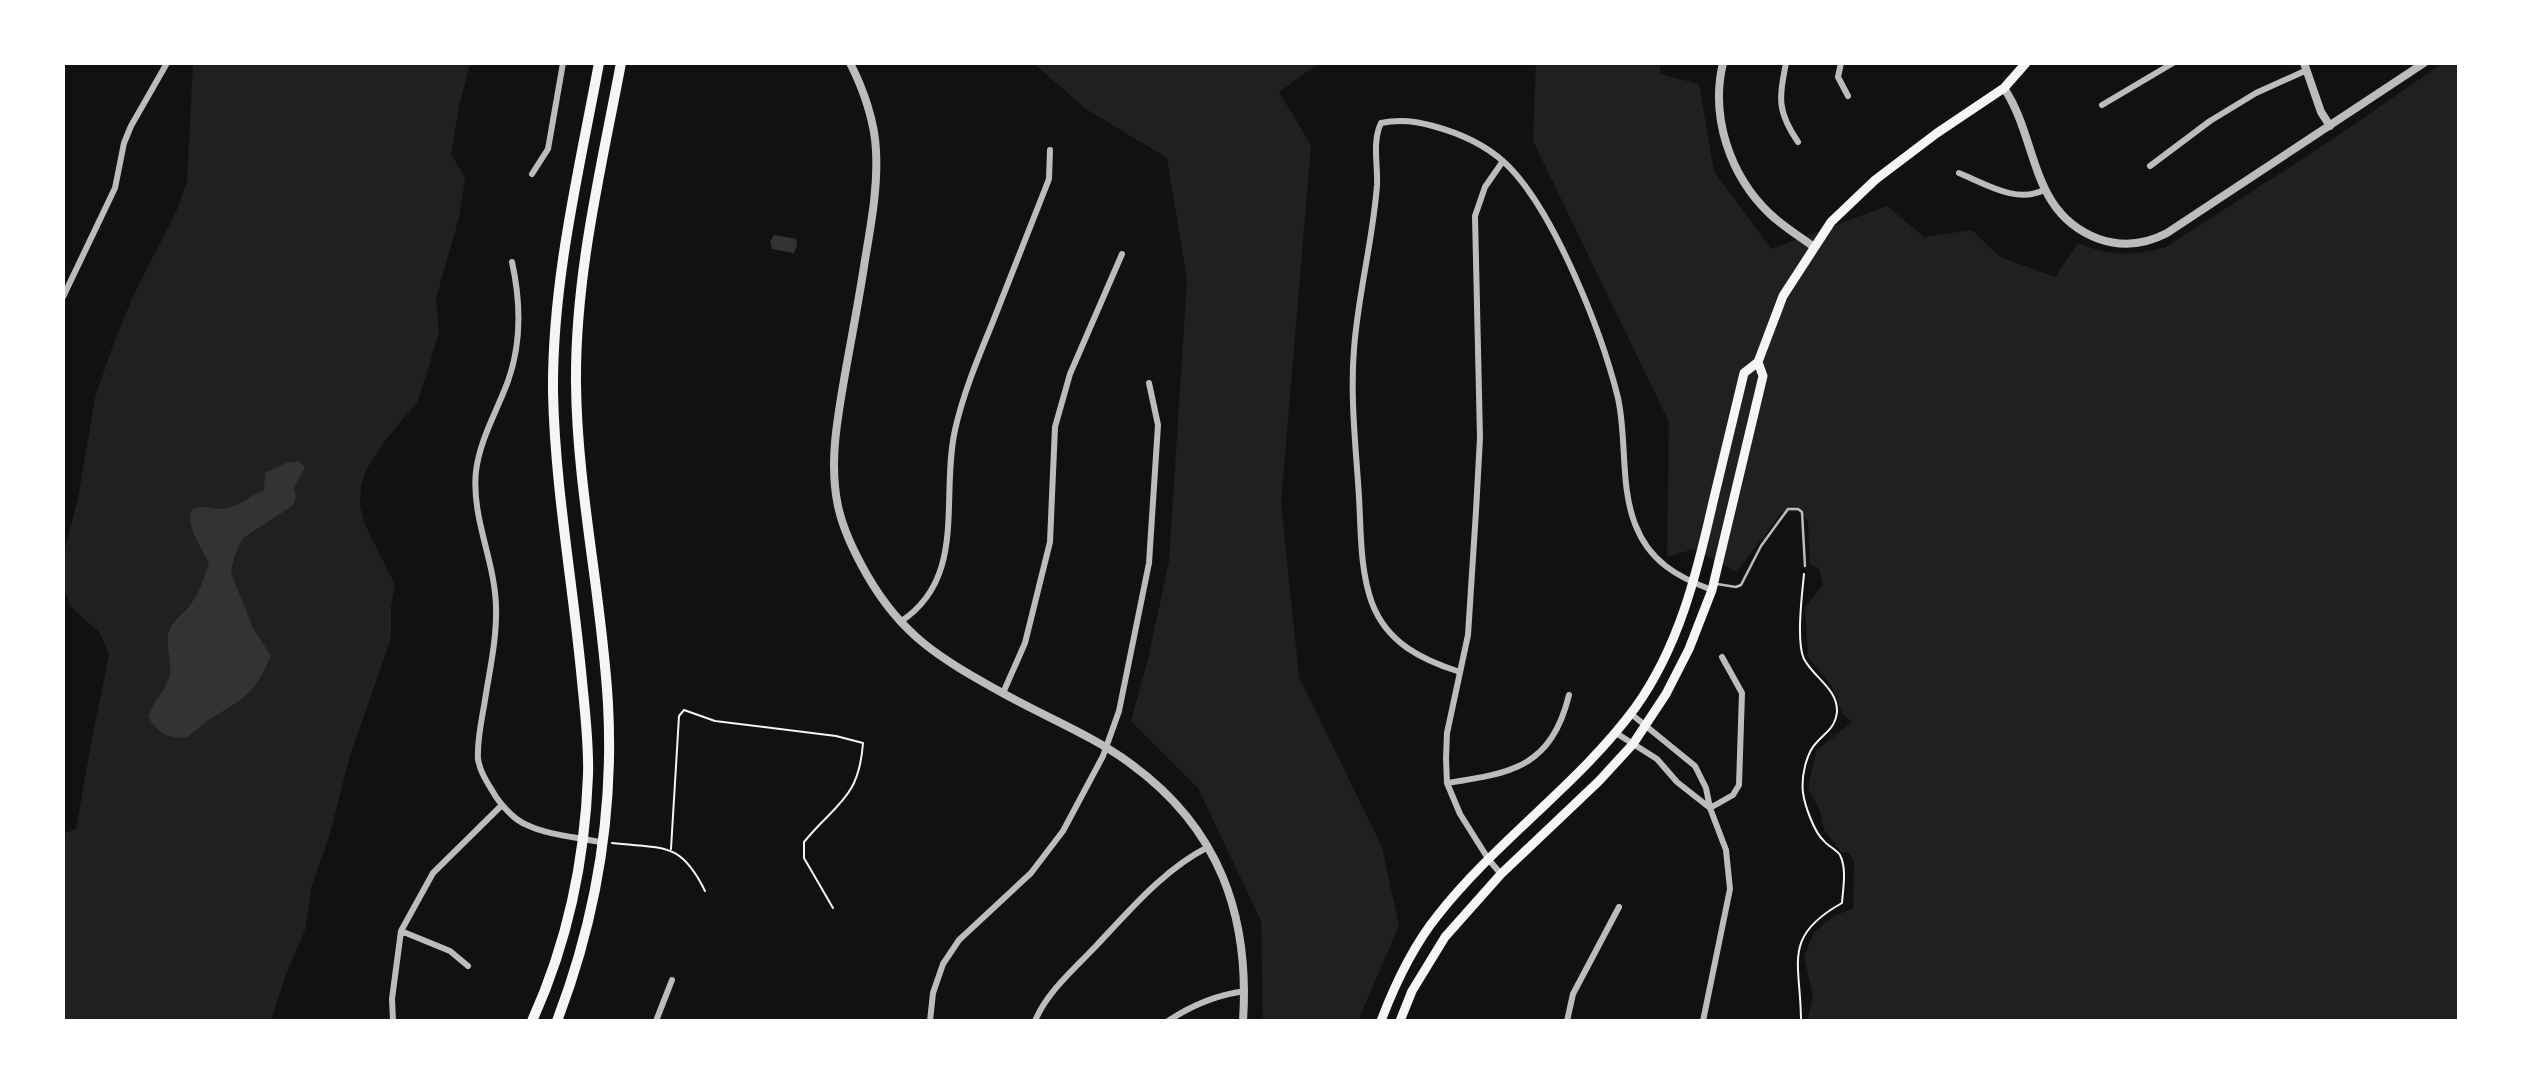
<svg xmlns="http://www.w3.org/2000/svg" width="2522" height="1084" font-family="'Archivo Narrow',sans-serif">
	<style>
		.green { fill: #202020 }
		.water { fill: #333 }
		.lines { fill: none; stroke-linecap: round; stroke-linejoin: round }
		.path { stroke: #f5f5f5; stroke-width: 2 }
		.service { stroke: #bcbcbc; stroke-width: 2.5 }
		.minor { stroke: #bcbcbc; stroke-width: 6 }
		.tertiary { stroke: #bcbcbc; stroke-width: 8 }
		.secondary { stroke: #f5f5f5; stroke-width: 9 }
		.primary { stroke: #f5f5f5; stroke-width: 10 }
	</style>
	<rect width="100%" height="100%" fill="#111"/>
	<path class="green" d="M193,63H470L459,107L451,154L465,178L459,218L436,298L439,333L418,401L385,441L366,470L361,485L360,507L366,527L395,585L391,607V638L349,759L329,837L312,885L305,930L286,974L271,1021H63V834L76,829L92,738L109,655L100,633L71,607L63,586L65,549L78,498L95,398L112,348L133,296L176,212L187,182Z
		M1033,63H1319L1279,92L1311,145L1281,503L1299,677L1382,847L1399,926L1358,1021H1263L1261,921L1198,788L1131,721L1148,659L1169,561L1187,280L1167,158L1086,109Z
		M1536,63H1660V74L1699,84L1714,171L1771,249L1887,206L1924,237L1972,230L2000,257L2055,277L2078,243C2112,257 2131,256 2166,247L2327,143L2443,63H2459V1021H1807L1813,996L1804,957L1814,932L1835,915L1853,909L1854,861L1849,853L1841,852L1824,830L1820,811L1808,788L1816,751L1852,722L1842,713L1831,685L1808,657L1805,607L1823,585L1819,568L1810,565L1808,521L1799,511L1781,513L1737,572L1694,549L1667,557L1669,422L1533,141Z"/>
	<path class="water" d="M774,235L796,239L797,246L794,253L772,249L770,242Z
		M299,461L305,467L294,488L296,498L292,506L243,538L234,557L231,573L253,628L271,656C254,695 243,699 210,719C202,724 195,732 187,737C168,740 156,732 148,716C153,702 164,692 169,678C174,662 163,644 170,629C174,619 185,613 191,604C200,592 204,577 209,563C202,547 185,527 192,509C208,504 214,511 227,508C240,506 251,495 264,490L265,473L286,463Z"/>
	<g class="lines">
		<path class="path" d="M612,843C662,849 680,840 705,891
			M671,849L679,716L684,710L715,721L836,736L863,743C859,799 836,803 804,842V858L833,908
			M1801,1021C1801,963 1781,937 1842,903C1843,888 1847,869 1840,855C1837,850 1828,846 1824,841C1814,832 1805,806 1803,793C1801,777 1806,753 1817,742C1826,732 1835,728 1837,712C1838,689 1814,678 1804,659C1796,642 1802,594 1804,574"/>
		<path class="service" d="M1717,584L1736,587L1741,585L1761,546L1788,509H1798L1802,512L1805,566"/>
		<path class="minor" d="M1786,63C1779,99 1777,111 1798,142
			M1841,63L1838,77L1848,96
			M2102,105L2173,63
			M2150,166L2210,121L2256,93L2307,70
			M1959,173C1986,184 2017,204 2044,190
			M532,174L548,149L563,63
			M512,262C521,303 522,342 508,381C497,411 480,439 476,471C471,518 495,560 496,607C497,640 489,673 484,706C481,723 477,741 478,759C480,773 489,785 496,797C504,808 514,820 527,825C550,836 579,837 604,843
			M63,297L115,188L124,143L131,126L167,63
			M900,622C968,578 940,498 955,430C963,394 978,358 992,324C1011,276 1030,228 1049,179L1050,150
			M1460,672C1422,660 1387,643 1372,603C1360,570 1361,532 1359,497C1356,448 1350,398 1354,349C1358,294 1373,240 1377,185C1378,165 1372,142 1381,123C1399,119 1416,121 1433,126C1459,133 1484,144 1504,162C1553,207 1602,333 1618,398C1627,439 1620,485 1635,524C1649,561 1677,577 1712,590
			M1003,693L1025,643L1050,542L1055,427L1070,374L1122,254
			M1630,713L1695,766L1706,788L1710,808L1726,850L1730,889L1703,1021
			M1616,733L1657,759L1677,782L1710,808
			M1447,783C1513,773 1551,767 1569,695
			M1710,808L1733,795L1739,785L1742,693L1722,657
			M1501,874L1489,860L1460,814L1447,783L1446,758L1447,733L1468,635L1476,511L1480,438L1475,216L1485,187L1503,161
			M401,931L450,951L468,966
			M393,1021L392,999L401,931L433,873L502,805
			M656,1021L672,980
			M930,1021L933,993L943,964L959,940L1031,873L1063,831L1103,756L1119,711L1149,563L1158,425L1149,383
			M1035,1021C1047,992 1074,969 1096,946C1130,910 1163,870 1208,847
			M1168,1021C1192,1005 1216,995 1245,991
			M1567,1021L1573,994L1619,907"/>
		<path class="tertiary" d="M850,63C863,88 875,122 876,151C878,188 871,224 865,260C859,300 851,340 844,380C837,421 829,464 838,506C843,530 855,554 867,575C902,636 940,658 999,691C1041,715 1094,736 1131,764C1219,828 1250,915 1243,1021
			M1723,63C1710,117 1730,176 1770,214C1783,226 1799,236 1814,247
			M2304,63L2321,112L2330,126
			M2004,88C2039,141 2029,213 2099,239C2122,247 2146,244 2167,233L2424,63"/>
		<path class="secondary" d="M1381,1021C1395,984 1413,946 1438,915C1497,840 1578,785 1635,708C1679,647 1697,573 1713,502C1723,459 1734,416 1744,373L1758,362L1783,296L1831,222L1875,180L1937,133L2004,88L2026,63
			M1400,1021L1412,991L1445,937L1501,874L1599,781L1633,744L1666,694L1689,649L1712,590L1763,376L1758,362"/>
		<path class="primary" d="M532,1021C567,944 585,860 588,775C589,744 585,712 582,681C573,584 555,488 553,392C552,281 579,171 599,63
			M557,1021C596,919 614,814 608,704C602,597 577,490 576,383C575,275 601,169 621,63"/>
	</g>
	<rect width="2522" height="1084" fill="none" stroke="#ffffff" stroke-width="130"/>
</svg>
